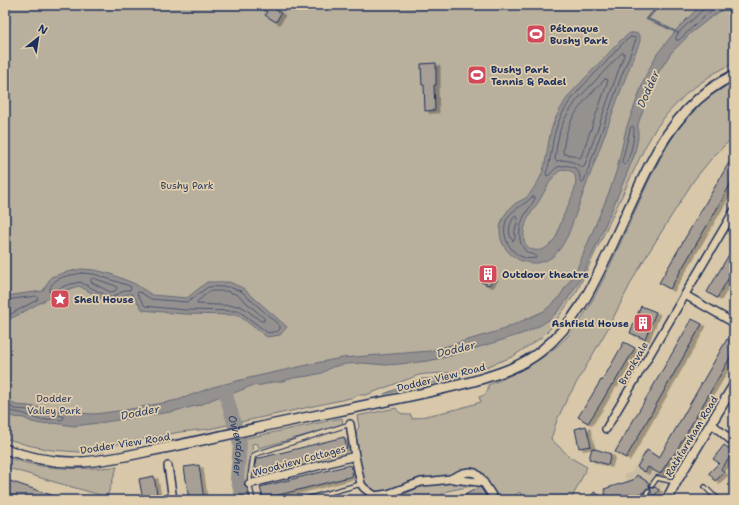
<svg xmlns="http://www.w3.org/2000/svg" width="739" height="505" font-family="'Shantell Sans',sans-serif">
	<style>
		.built { fill: #c9bca3 }
		.green { fill: #b8af9c; stroke: #6a6f7d }
		.water { fill: #95918f; stroke: #646a7b; fill-rule: evenodd }
		.lines { fill: none; stroke-linecap: round; stroke-linejoin: round }
		.shore { stroke: #4c5672; stroke-width: 1 }
		.stream { stroke: #646a7b; stroke-width: 2.5 }
		.river { stroke: #95918f; stroke-width: 14 }
		.building { fill: #a79f95; stroke: #1b2f5e; filter: url(#shadow) }
		.lane-casing { stroke: #1b2f5e; stroke-width: 6 }
		.street-casing { stroke: #1b2f5e; stroke-width: 10 }
		.secondary-casing { stroke: #1b2f5e; stroke-width: 12 }
		.lane { stroke: #e0ceac; stroke-width: 3.5 }
		.street { stroke: #e0ceac; stroke-width: 7 }
		.secondary { stroke: #e0ceac; stroke-width: 9 }
		.labels { text-anchor: middle; stroke-width: 3.5; stroke-linejoin: round; paint-order: stroke }
		.poi-label { font-size: 10px; font-weight: bold; fill: #1b2f5e; stroke: #e0ceac; text-anchor: start }
		.park-label { font-size: 10px; fill: #2b3c64; stroke: #e0ceac }
		.street-label { font-size: 10px; fill: #1b2f5e; stroke: #e0ceac }
		.water-label { font-size: 11px; font-style: italic; fill: #2d3e65; stroke: #e0ceac }
	</style>
	<defs>
		<filter id="shadow"><feDropShadow dx="4" dy="2.5" stdDeviation="0" flood-color="#0004"/></filter>
	</defs>
	<rect width="100%" height="100%" fill="#d8c8a9"/>
	<filter id="ink" filterUnits="userSpaceOnUse"><feTurbulence type="fractalNoise" baseFrequency=".025" numOctaves="2"/><feDisplacementMap in="SourceGraphic" scale="8" xChannelSelector="R" yChannelSelector="G"/><feConvolveMatrix kernelMatrix="1 2 1 2 8 2 1 2 1" color-interpolation-filters="sRGB"/></filter>
	<g filter="url(#ink)">
		<path class="built" d="M646,449L676,467L653,500H634L624,474L631,473Z"/>
		<path class="green" d="M5,5H393L427,9H461L492,5H734V63L713,74L688,92L667,114L656,128L645,147L577,291L550,329L542,337L512,357L478,370L474,367L469,370L463,372L426,374L419,375L366,395H357L355,397L209,429L180,432L113,445L102,451L79,452L52,450L27,445L5,438Z
			M734,82V136L712,158L694,180L667,223L636,273L607,330L566,401L557,420L551,439L571,458L587,467L571,500H522L520,492L508,500H498L487,483L447,491L434,500H400L399,497L423,485L446,477L382,493C377,491 372,490 368,487C359,480 357,444 356,432L359,427L357,416L396,408C399,414 404,415 411,415L412,419L457,409L481,402L479,397C486,395 489,392 488,385C518,373 544,360 567,337C584,320 596,293 607,272C617,251 626,230 636,209C651,175 667,140 692,112C704,99 719,90 734,82Z
			M461,377L384,394L421,379Z
			M342,418L343,425L259,448L257,443L252,444C253,449 252,452 252,457L247,484L239,478C241,465 245,451 242,439Z
			M5,456C41,471 79,469 117,467L107,497L51,481L5,467Z"/>
		<path class="water" d="M703,5H734L727,7L710,18L691,33L671,53L658,73L646,102L638,124V138L634,156L613,207L593,253L578,283L567,300L559,310L550,319L541,325L527,332L512,337L450,356L428,361L399,364L386,365L363,363L346,364L332,367L322,373L308,376L293,378L279,382H272L262,385L251,386L234,393L220,396L200,405L170,412L98,423L74,426L54,423L41,424L32,422L24,418L14,417L5,414V400L16,405L29,406L71,413L95,414L126,410L178,400L213,387L249,378L321,362L342,358L430,351L502,330L544,311L558,299L577,269L610,190L617,169L626,129L646,75L657,54L678,28L696,10Z
			M630,33H634L638,34L640,37V41L625,79L568,235C563,244 558,254 549,259C528,271 500,255 500,231C500,219 507,210 516,203C520,201 524,199 527,197C531,193 534,187 538,182C547,166 546,152 550,135C553,120 561,107 570,94L621,40ZM563,169C568,170 574,171 575,176C579,187 567,206 563,217C560,223 559,231 556,237C554,240 551,244 548,246C544,250 539,251 534,250C529,249 525,245 524,240C522,224 531,213 539,201C546,190 551,175 563,169Z
			M81,269L95,270L111,274L135,284L152,295L187,298L207,282H229L243,288L287,327L280,335L267,337L238,315L184,314L143,310L132,294C125,293 118,299 110,303L79,286C68,289 57,293 47,299C33,306 20,315 5,321V296L43,291L51,277L63,273Z"/>
		<g class="lines">
			<path class="shore" d="M705,5L704,9L681,30L676,37V40H679L707,14L723,5
				M631,37L636,38L635,42L621,77L584,181L582,182L580,181C580,178 580,174 578,171C573,165 563,164 556,168C553,170 552,173 549,175L547,176L546,173C552,159 551,143 556,129C564,101 588,81 607,61C614,53 622,42 631,37Z
				M622,53H624V55L584,167H581C573,161 566,159 556,161L555,159L557,144L560,130L565,118L577,100Z
				M605,79H607L608,81L581,157L579,158L572,155L564,154L563,152C566,118 582,103 605,79Z
				M631,127L633,126L634,128C634,141 631,153 626,164L624,165L622,163Z
				M532,197H535V199C526,214 518,221 520,240C521,245 524,250 528,253C531,254 534,255 537,256L536,258C514,263 497,236 508,217C514,208 525,205 532,197Z
				M515,216L517,217L518,219L515,230V239L513,241C507,234 509,223 515,216Z
				M82,273L94,274L130,286L131,288L130,290H125L111,298L80,282L67,285L51,292H49C52,276 68,276 82,273Z
				M93,278L116,286L117,289L115,291L110,292L91,282V280Z
				M229,287L241,291L280,326V329L278,331L268,333L239,311L184,310L145,306L137,294L138,292H140L151,299L187,302L189,301L208,287Z
				M210,291H227L238,295L264,318V321H261L244,308L240,306L197,304V302Z
				M5,300L36,296L38,298L37,300L13,313L5,317
				M5,404L15,409L29,410L63,416L64,418L62,420L54,419L41,420L34,418L25,414L5,410"/>
			<path class="stream" d="M657,5L655,10L647,19L662,25L678,33"/>
			<path class="river" id="s1" d="M225,391L240,444L237,478L243,500"/>
		</g>
		<path class="building" d="M255,5H268L281,13L276,22L265,15L267,12Z
			M436,63V85H434L435,110L425,111L424,85H422L421,64Z
			M734,154V177L722,200L670,289L659,283Z
			M734,246V269L717,298L707,292Z
			M488,271L494,278L489,285L481,282Z
			M641,306L656,312L645,339L630,333Z
			M692,319L702,324L626,458L615,452Z
			M727,339L734,343V351L672,458L671,457L660,474L648,467L645,472L637,467L647,450L659,458Z
			M624,342L635,348L613,385L612,384L601,403L588,423L578,417L589,400L601,380L602,381Z
			M586,426L591,446L579,448L575,429Z
			M344,437L347,448L257,471L255,464L256,459Z
			M724,445L734,452L721,469L724,473L715,481L709,473L719,463L713,459Z
			M592,448L611,454L608,465L589,459Z
			M199,465L204,500H189L184,467Z
			M350,465L353,476L263,499L260,487Z
			M637,475L649,483V486L650,488H653L655,487L659,490L654,496L651,493V491L650,489L647,488L644,492L632,497L631,494L607,500L604,489L633,480Z
			M154,476L158,500H143L139,479Z
			M7,480L63,499V500H21L5,495V484Z
			M479,487L481,488L489,500H456Z
			M594,492L607,500H589Z"/>
		<g class="lines">
			<defs>
				<path id="lane" d="M652,485L657,478L675,482
					M705,487L713,495L720,500
					M648,491L646,495L652,500
					M253,500L249,484L253,457L256,454L350,424
					M303,500L361,484"/>
				<path id="street" d="M685,295L734,323
					M711,423L734,443
					M350,424L355,456L361,484L364,488L375,496L388,494L421,482L434,481L450,479L463,473L470,472L475,473L480,477L495,500
					M606,429L734,211
					M168,466L173,500
					M453,479L478,482L484,483
					M249,484L355,456"/>
				<path id="secondary" d="M5,449C29,458 55,463 81,462C104,461 127,456 149,451C190,443 230,434 270,425C304,418 338,411 372,404C406,397 441,390 474,381C498,374 521,367 541,351C578,321 593,285 613,243C625,217 636,192 649,166C668,128 694,94 734,75
					M667,500L676,482L734,385"/>
			</defs>
			<use href="#lane" class="lane-casing"/>
			<use href="#street" class="street-casing"/>
			<use href="#secondary" class="secondary-casing"/>
			<use href="#lane" class="lane"/>
			<use href="#street" class="street"/>
			<use href="#secondary" class="secondary"/>
		</g>
	</g>
	<defs>
		<symbol id="stadium-square" viewBox="-11 -11 22 22"><rect x="-9" y="-9" width="18" height="18" rx="4" fill="#d1495b" stroke="#e0ceac"/><path d="M0-5a6.5 5 0 1 0 0 10a6.5 5 0 1 0 0-10ZM-3.5-1.8h7v3.6h-7Z" fill="#fff"/></symbol>
		<symbol id="building-square" viewBox="-11 -11 22 22"><rect x="-9" y="-9" width="18" height="18" rx="4" fill="#d1495b" stroke="#e0ceac"/><path d="M-4-6H4V6H1V3H-1V6H-4ZM-2.5-4.3h1.7v1.8h-1.7ZM.8-4.3h1.7v1.8H.8ZM-2.5-1h1.7V.8h-1.7ZM.8-1h1.7V.8H.8Z" fill="#fff"/></symbol>
		<symbol id="sight-square" viewBox="-11 -11 22 22"><rect x="-9" y="-9" width="18" height="18" rx="4" fill="#d1495b" stroke="#e0ceac"/><path d="M0-6L1.8-2.2L6-1.7L2.9 1.2L3.7 5.4L0 3.3L-3.7 5.4L-2.9 1.2L-6-1.7L-1.8-2.2Z" fill="#fff"/></symbol>
	</defs>
	<g fill-rule="evenodd">
		<use href="#stadium-square" x="525" y="23" width="22" height="22"/>
		<use href="#stadium-square" x="466" y="64" width="22" height="22"/>
		<use href="#building-square" x="477" y="263" width="22" height="22"/>
		<use href="#sight-square" x="49" y="288" width="22" height="22"/>
		<use href="#building-square" x="632" y="312" width="22" height="22"/>
	</g>
	<g class="labels">
		<g class="poi-label">
			<text x="550" y="32">Pétanque<tspan x="550" dy="12">Bushy Park</tspan></text>
			<text x="491" y="73">Bushy Park<tspan x="491" dy="12">Tennis &amp; Padel</tspan></text>
			<text x="502" y="278">Outdoor theatre</text>
			<text x="74" y="303">Shell House</text>
			<text x="629" y="327" text-anchor="end">Ashfield House</text>
		</g>
		<g class="park-label">
			<text x="187" y="189">Bushy Park</text>
			<text x="54" y="402">Dodder<tspan x="54" dy="12">Valley Park</tspan></text>
		</g>
		<g class="street-label">
			<text transform="translate(633 363) rotate(-60)" y="4">Brookvale</text>
			<text transform="translate(441 377) rotate(-14)" y="4">Dodder View Road</text>
			<text transform="translate(691 436) rotate(-59)" y="4">Rathfarnham Road</text>
			<text transform="translate(125 443) rotate(-9)" y="4">Dodder View Road</text>
			<text transform="translate(299 460) rotate(-15)" y="4">Woodview Cottages</text>
		</g>
		<g class="water-label">
			<text transform="translate(648 89) rotate(-66)" y="4">Dodder</text>
			<text transform="translate(456 349) rotate(-14)" y="4">Dodder</text>
			<text transform="translate(140 412) rotate(-11)" y="4">Dodder</text>
			<text dy="4" stroke="none"><textPath href="#s1" startOffset="56">Owendoher</textPath></text>
		</g>
	</g>
	<rect width="739" height="505" fill="none" stroke="#e0ceac" stroke-width="20"/>
	<rect x="10" y="10" width="719" height="485" fill="none" stroke="#1b2f5e" stroke-width="1.5" filter="url(#ink)"/>
	<g transform="translate(38 38) rotate(30)" stroke="#e0ceac" stroke-width="3" paint-order="stroke">
	<path d="M0-3L7 15L0 10L-7 15Z" fill="#1b2f5e"/>
	<text y="-6" font-size="11" font-weight="bold" text-anchor="middle" fill="#1b2f5e">N</text>
	</g>
</svg>
